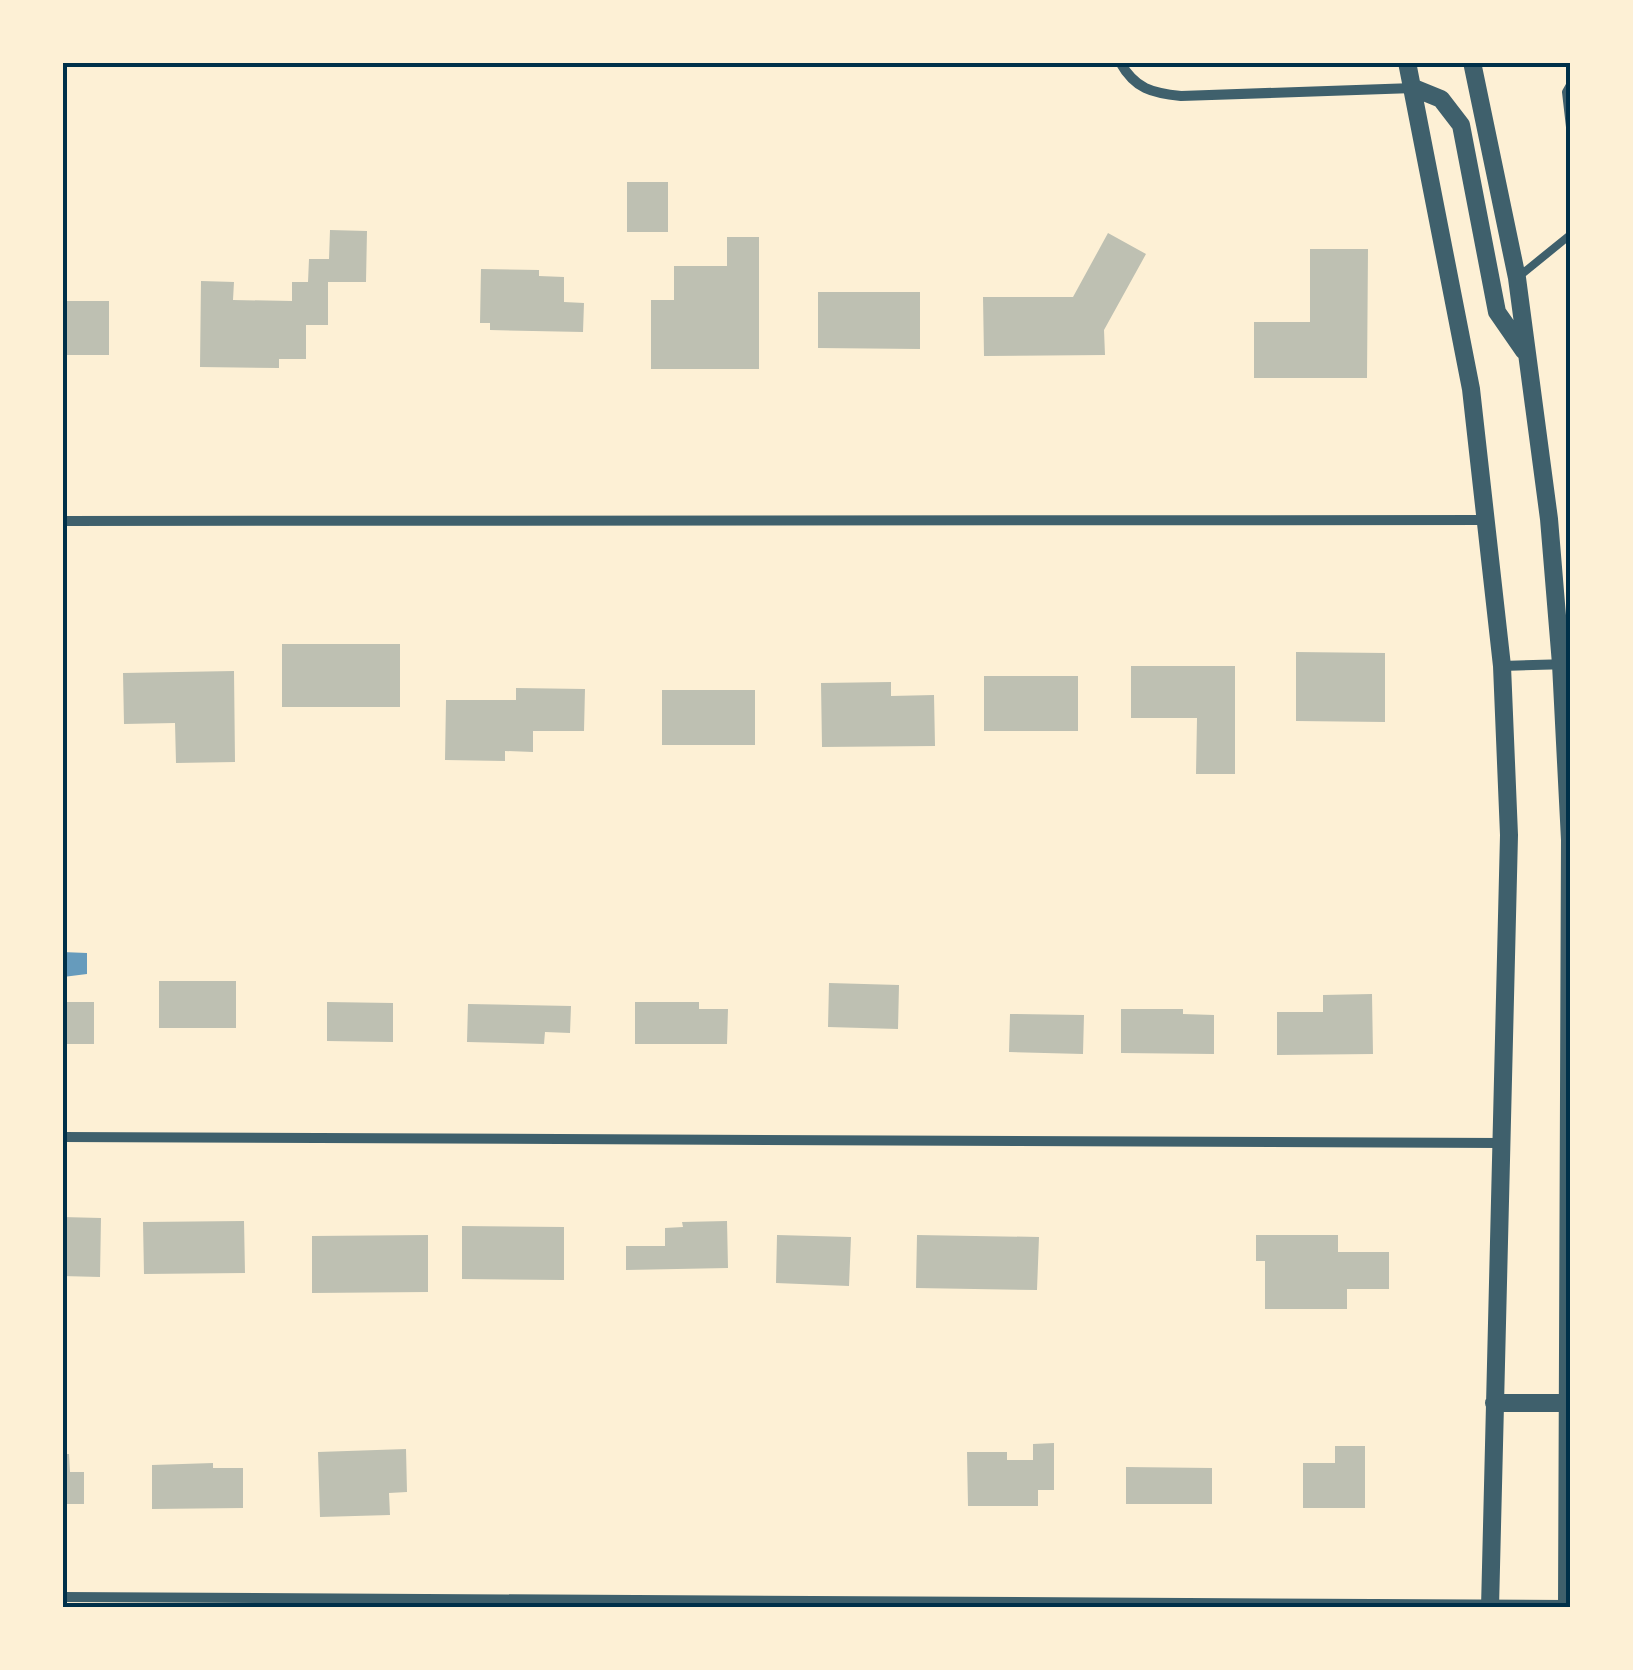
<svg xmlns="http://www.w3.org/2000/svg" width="1633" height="1670" font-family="Lato,sans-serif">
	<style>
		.water { fill: #669bbc }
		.building { fill: #bec0b2 }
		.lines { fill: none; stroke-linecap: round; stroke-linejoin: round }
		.service { stroke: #3f606c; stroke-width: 8 }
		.minor { stroke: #3f606c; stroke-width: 10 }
		.tertiary { stroke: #3f606c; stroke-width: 18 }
		.neatline { fill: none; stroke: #003049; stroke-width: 4 }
	</style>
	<rect width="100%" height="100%" fill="#fdf0d5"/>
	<path class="water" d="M62,952L87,953V974L63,977Z"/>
	<path class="building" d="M627,182H668V232H627Z
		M330,230L367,231L366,282H328V325H306V359H279V368L200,367L201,281L234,282L233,300L292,301V282H308L309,259H329Z
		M1108,233L1146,254L1104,330L1105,355L984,356L983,297H1073Z
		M727,237H759V369H651V300H674V266H727Z
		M1310,249H1368L1367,378H1254V322H1310Z
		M481,269L539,270V276L564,277V302L584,303L583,332L490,330V323H480Z
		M818,292H920V349L818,348Z
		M62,301H109V355H62Z
		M282,644H400V707H282Z
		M1296,652L1385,653V722L1296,721Z
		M1131,666H1235V774H1196L1197,718H1131Z
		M234,671L235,762L176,763L175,723L124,724L123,673Z
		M984,676H1078V731H984Z
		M891,682V696L934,695L935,746L822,747L821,683Z
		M516,688L585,689L584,731H533V752L505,751V761L445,760L446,700H516Z
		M662,690H755V745H662Z
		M159,981H236V1028H159Z
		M829,983L899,985L898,1029L828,1027Z
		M1372,994L1373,1054L1277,1055V1012H1323V995Z
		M62,1002H94V1044H62Z
		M327,1002L393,1003V1042L327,1041Z
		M635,1002H699V1009H728L727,1044H635Z
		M468,1004L571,1006L570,1033L545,1032L544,1044L467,1042Z
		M1121,1009H1183V1014L1214,1015V1054L1121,1053Z
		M1010,1014L1084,1015L1083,1054L1009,1052Z
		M62,1217L101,1218L100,1277L62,1276Z
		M244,1221L245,1273L144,1274L143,1222Z
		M727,1221L728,1268L626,1270V1246H665V1228L683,1227L682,1222Z
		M462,1226L564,1227V1280L462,1279Z
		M428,1235V1292L312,1293V1236Z
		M777,1235L851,1237L849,1286L776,1283Z
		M917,1235L1039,1237L1037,1290L916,1288Z
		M1256,1235H1338V1252H1389V1289H1347V1309H1265V1261H1256Z
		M1054,1443V1490H1038V1506H968L967,1452H1007V1460H1033V1444Z
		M1335,1446H1365V1508H1303V1463H1335Z
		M406,1449L407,1492L389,1493L390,1515L320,1517L318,1452Z
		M62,1454H69L70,1472H84V1504H62Z
		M213,1463V1468H243V1508L152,1509V1465Z
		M1126,1467L1212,1468V1504H1126Z"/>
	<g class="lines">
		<path class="service" d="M1570,85L1566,92L1570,127
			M1517,278L1570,235"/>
		<path class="minor" d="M1120,62C1135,89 1152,93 1181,96L1414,88
			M62,521L1486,520
			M1502,666L1570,664
			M62,1137L1500,1143
			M62,1597L1567,1605"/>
		<path class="tertiary" d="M1407,62L1471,389L1502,666L1509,835L1490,1608
			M1472,62L1517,278L1549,519L1561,664L1570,840L1567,1608
			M1414,88L1441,99L1461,125L1497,312L1524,351
			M1494,1403H1567"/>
	</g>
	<rect width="1633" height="1670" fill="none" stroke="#fdf0d5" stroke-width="130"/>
	<rect x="65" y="65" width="1503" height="1540" class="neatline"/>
</svg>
